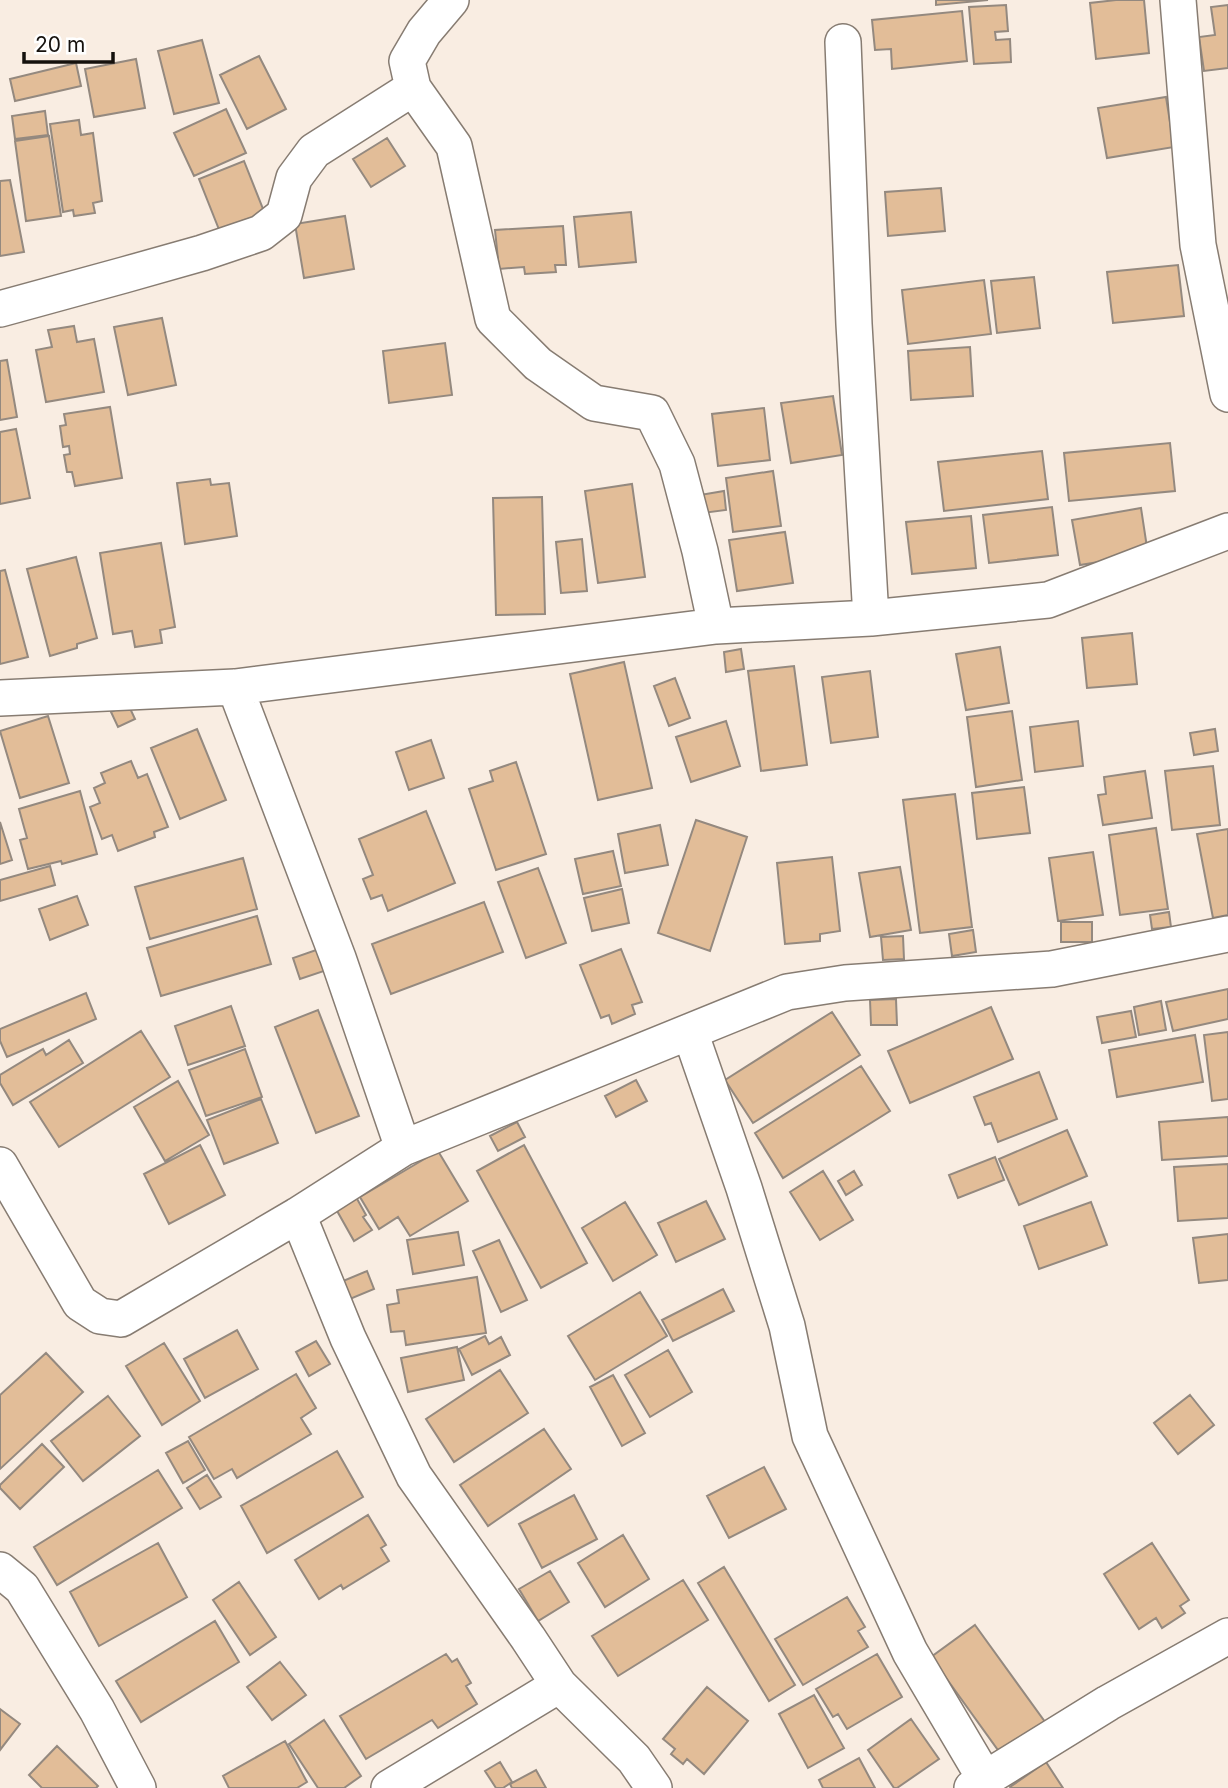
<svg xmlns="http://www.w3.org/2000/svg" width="1228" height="1788" font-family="Inter,sans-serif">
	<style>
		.building { fill: #e2bd98; stroke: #94897f; stroke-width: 2 }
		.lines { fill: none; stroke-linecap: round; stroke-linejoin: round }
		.minor-casing { stroke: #877c72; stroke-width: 38 }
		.minor { stroke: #fff; stroke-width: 35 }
	</style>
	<rect width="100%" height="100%" fill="#f9ede2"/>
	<path class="building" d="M936,0H988L936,5Z
		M1116,0H1144L1149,53L1096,59L1090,3Z
		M1006,5L1008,31L995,32L996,40L1010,39L1011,62L974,64L969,7Z
		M1228,5V68L1204,71L1199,37L1215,35L1211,7Z
		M962,11L967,61L892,69L891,49L875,50L872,20Z
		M202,40L219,103L174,114L158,51Z
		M259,56L286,109L247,129L220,75Z
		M136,59L145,108L94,117L85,69Z
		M76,63L81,86L15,101L10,79Z
		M1166,97L1174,147L1107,158L1098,108Z
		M226,109L246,153L194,176L174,133Z
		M45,111L48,135L15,139L12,116Z
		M79,120L81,135L93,133L102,201L93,203L95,213L74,216L73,210L63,212L50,124Z
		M49,136L61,216L26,221L15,141Z
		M387,138L405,166L371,187L353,159Z
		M244,161L265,214L220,232L199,179Z
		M10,180L24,252L0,256V181Z
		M941,188L945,231L888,236L885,192Z
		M631,212L636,262L579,267L574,217Z
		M345,216L354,269L304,278L295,224Z
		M563,226L566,265H555L556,272L525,274L524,267L499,269L495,230Z
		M1178,265L1184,316L1113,323L1107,272Z
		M1034,277L1040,328L997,333L991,281Z
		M984,280L991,334L908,344L902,290Z
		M162,318L176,385L128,395L114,327Z
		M74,326L77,342L94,339L104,392L46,402L36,350L52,347L48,330Z
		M445,343L452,395L389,403L383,351Z
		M970,347L973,396L911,400L908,351Z
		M7,360L17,417L0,420V361Z
		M833,396L842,455L791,463L781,403Z
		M110,407L122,478L75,486L72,472H67L64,455L70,454L69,446L63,447L60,426L66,425L64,414Z
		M764,408L770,460L718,466L712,414Z
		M16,429L30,498L0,504V432Z
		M1170,443L1175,491L1069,501L1064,453Z
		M1042,451L1048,499L944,511L938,462Z
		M773,471L781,526L733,532L726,478Z
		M210,479L211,485L229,483L237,536L185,544L177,483Z
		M632,484L645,577L598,583L585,491Z
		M724,491L726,510L703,513L700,495Z
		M542,497L545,614L496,615L493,498Z
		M1052,507L1058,555L989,563L983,515Z
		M1141,508L1148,554L1080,565L1072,520Z
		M971,516L976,568L912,574L906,522Z
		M785,532L793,583L737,591L729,540Z
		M582,539L587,591L561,593L556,542Z
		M161,543L175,627L160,630L162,643L135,647L132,631L113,634L100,553Z
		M76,557L97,638L77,644V648L50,656L27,569Z
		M5,570L28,657L0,664V571Z
		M1132,633L1137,684L1087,688L1082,638Z
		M1000,647L1009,703L966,710L956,654Z
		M741,649L744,669L726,672L724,652Z
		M624,662L652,788L598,800L570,674Z
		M794,666L807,765L761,771L748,671Z
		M870,671L878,737L831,743L822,677Z
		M675,678L690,718L669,726L654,686Z
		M128,704L135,719L118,727L111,712Z
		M1012,711L1022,780L976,787L967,717Z
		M48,716L69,783L20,798L0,731Z
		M726,721L740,766L691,782L676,737Z
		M1078,721L1083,766L1035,772L1030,727Z
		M197,729L226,800L180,819L151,748Z
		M1215,729L1218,751L1194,755L1190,733Z
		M431,740L444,778L409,790L396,752Z
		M131,761L138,778L147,774L168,827L154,832L155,837L118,851L112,835L102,839L90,807L100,803L94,788L105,783L101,773Z
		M516,762L546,854L496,870L469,789L493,781L490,771Z
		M1213,766L1220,825L1172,830L1165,771Z
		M1145,771L1152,818L1103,825L1098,795L1106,794L1104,777Z
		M1024,787L1030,833L977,839L972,793Z
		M80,791L97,854L62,864L61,861L28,869L20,840L27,838L19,809Z
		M955,794L972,927L920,933L903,800Z
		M426,811L455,883L388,911L382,895L371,899L363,879L373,875L359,839Z
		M696,820L747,837L710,951L658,933Z
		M0,822L12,860L0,864Z
		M660,825L668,865L625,873L618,834Z
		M1156,828L1168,909L1120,915L1109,835Z
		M1228,829V915L1213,918L1197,834Z
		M613,851L621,886L583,894L575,859Z
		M1093,852L1103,915L1058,921L1049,858Z
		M832,857L840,931L820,934V941L785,944L777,863Z
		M243,858L257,909L150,939L135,887Z
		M50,866L55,885L0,901V880Z
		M900,867L911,930L870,937L859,873Z
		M538,868L566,943L526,958L498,882Z
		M622,889L629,923L592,931L584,898Z
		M77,896L88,925L50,940L39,909Z
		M484,902L503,952L391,994L372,944Z
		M1169,912L1171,927L1152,929L1150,915Z
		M257,916L271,964L161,996L147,948Z
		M1061,922H1092V942H1061Z
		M973,930L976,952L952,956L949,934Z
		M903,936L904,959L883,960L881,937Z
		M319,949L327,970L300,979L293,958Z
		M621,949L642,1002L632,1005L635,1014L612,1024L609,1015L601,1018L580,965Z
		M1228,989V1019L1173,1031L1166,1002Z
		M86,993L96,1019L7,1057L0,1041V1029Z
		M896,999L897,1025H871L870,1000Z
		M1161,1001L1166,1030L1139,1035L1134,1007Z
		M231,1006L245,1046L188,1065L175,1026Z
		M991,1007L1013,1059L910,1103L888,1051Z
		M318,1010L359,1116L316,1133L275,1027Z
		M1131,1011L1136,1037L1102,1043L1097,1017Z
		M832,1012L860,1055L753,1123L725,1080Z
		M141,1031L170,1077L59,1147L30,1102Z
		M1228,1032V1099L1212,1101L1204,1035Z
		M1195,1035L1203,1082L1117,1097L1109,1050Z
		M69,1040L83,1063L13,1105L0,1083V1075L43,1049L46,1055Z
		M245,1049L262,1097L206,1116L189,1070Z
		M861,1066L890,1111L783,1178L755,1133Z
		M1039,1072L1057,1119L998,1142L991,1123L985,1125L974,1097Z
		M636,1080L647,1101L616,1117L605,1096Z
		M178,1081L209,1135L165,1161L134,1107Z
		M261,1099L278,1143L224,1164L207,1120Z
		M1228,1117V1156L1162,1160L1159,1122Z
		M517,1122L525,1137L498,1151L490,1136Z
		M1067,1130L1087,1176L1019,1205L999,1159Z
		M200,1145L225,1195L169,1224L144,1174Z
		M524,1145L587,1263L541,1288L477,1171Z
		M438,1151L468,1201L410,1236L398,1217L379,1229L360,1197Z
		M995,1157L1004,1180L958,1198L949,1175Z
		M1228,1164V1218L1178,1221L1174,1167Z
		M823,1171L853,1220L820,1240L790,1192Z
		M854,1171L862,1185L846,1195L838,1181Z
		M356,1197L366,1215L363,1217L372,1230L354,1241L336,1209Z
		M706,1201L725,1239L676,1262L658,1223Z
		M625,1202L657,1255L613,1281L582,1228Z
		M1091,1202L1107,1245L1039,1269L1024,1226Z
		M458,1232L464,1265L413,1274L407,1240Z
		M1228,1234V1280L1199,1283L1193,1238Z
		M499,1240L527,1300L501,1312L473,1251Z
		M367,1271L374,1289L350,1299L343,1281Z
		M477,1277L486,1333L406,1345L404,1331L391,1332L387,1305L399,1303L397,1290Z
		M723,1289L734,1311L673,1341L662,1320Z
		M640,1292L667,1336L595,1380L568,1336Z
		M237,1330L258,1369L205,1398L184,1359Z
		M485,1336L489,1344L501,1337L510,1355L472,1375L459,1349Z
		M316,1341L330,1364L309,1376L296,1352Z
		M164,1343L200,1401L162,1425L126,1366Z
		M457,1347L464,1380L408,1392L401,1358Z
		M668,1350L692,1392L650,1417L625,1375Z
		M46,1353L83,1392L0,1469V1395Z
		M500,1370L528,1413L454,1462L426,1419Z
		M296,1374L316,1408L301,1418L311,1434L237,1478L232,1469L214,1479L189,1437Z
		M613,1375L645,1433L622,1446L590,1387Z
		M1190,1395L1214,1425L1178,1454L1154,1423Z
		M108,1396L140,1436L83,1481L51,1441Z
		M544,1429L571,1469L488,1526L460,1485Z
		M188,1441L205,1470L183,1483L166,1453Z
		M42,1444L64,1467L20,1509L0,1488V1485Z
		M337,1451L363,1497L267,1553L241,1506Z
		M764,1467L786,1509L729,1538L707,1496Z
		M158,1470L182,1508L57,1585L34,1547Z
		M207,1475L221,1497L200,1509L187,1488Z
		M574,1495L597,1539L542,1568L519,1524Z
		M368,1515L386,1545L381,1548L389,1561L343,1589L341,1585L319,1599L295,1560Z
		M623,1535L649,1579L605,1607L578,1563Z
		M158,1543L187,1597L99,1646L70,1592Z
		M1152,1543L1189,1600L1180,1606L1185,1613L1162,1628L1156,1618L1139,1629L1104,1574Z
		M724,1567L795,1685L769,1701L698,1583Z
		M550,1571L569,1602L538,1621L519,1589Z
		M683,1580L708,1620L618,1676L592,1636Z
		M239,1582L276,1637L250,1655L213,1600Z
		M847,1597L865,1627L858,1631L868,1647L803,1685L775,1639Z
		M215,1621L239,1662L141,1722L116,1681Z
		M975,1625L1048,1726L1003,1757L931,1657Z
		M446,1654L452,1662L457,1659L471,1683L466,1686L477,1704L438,1728L432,1720L366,1759L340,1716Z
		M877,1654L902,1697L847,1729L838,1714L833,1717L816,1689Z
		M280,1662L306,1695L272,1720L247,1687Z
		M707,1687L748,1721L704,1774L687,1759L683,1764L671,1754L675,1749L663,1739Z
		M814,1695L844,1748L808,1768L779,1714Z
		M0,1709L20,1724L0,1750Z
		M911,1719L939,1759L897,1788H894L868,1750Z
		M324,1720L361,1776L344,1788H318L289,1744Z
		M285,1741L307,1782L297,1788H229L223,1776Z
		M57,1746L98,1786L96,1788H42L29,1775Z
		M859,1758L875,1788H823L819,1780Z
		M500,1762L512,1782L503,1788H496L485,1771Z
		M1046,1762L1063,1788H1011L1010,1787Z
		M536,1770L546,1788H512L510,1784Z"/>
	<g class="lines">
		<defs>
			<path id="minor" d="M451,0L424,32L407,61L413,88L454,146L493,319L538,364L594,403L652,413L677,464L700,551L716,626
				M1178,0L1198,245L1228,394
				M843,42L854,324L871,618
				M0,309L124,275L202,253L261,233L284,215L294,178L314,151L413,88
				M235,687L338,958L403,1148
				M0,698L235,687L716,626L871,618L1048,600L1228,531
				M690,1032L744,1188L787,1326L810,1436L910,1652L985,1779
				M0,1165L80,1303L100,1316L121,1319L298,1215L403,1148L787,992L845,983L1052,969L1228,934
				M298,1215L348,1338L414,1476L528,1638L559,1685L634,1759L654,1788
				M0,1570L22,1588L97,1710L138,1788
				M389,1788L559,1685
				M972,1788L985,1779L1108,1703L1228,1636"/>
		</defs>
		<use href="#minor" class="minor-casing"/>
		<use href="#minor" class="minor"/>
	</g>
	<path d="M24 52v10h89v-10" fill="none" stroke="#15110d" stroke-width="3.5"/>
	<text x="35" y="52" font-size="21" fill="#15110d" stroke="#ffffff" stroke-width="5" paint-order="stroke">20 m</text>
</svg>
